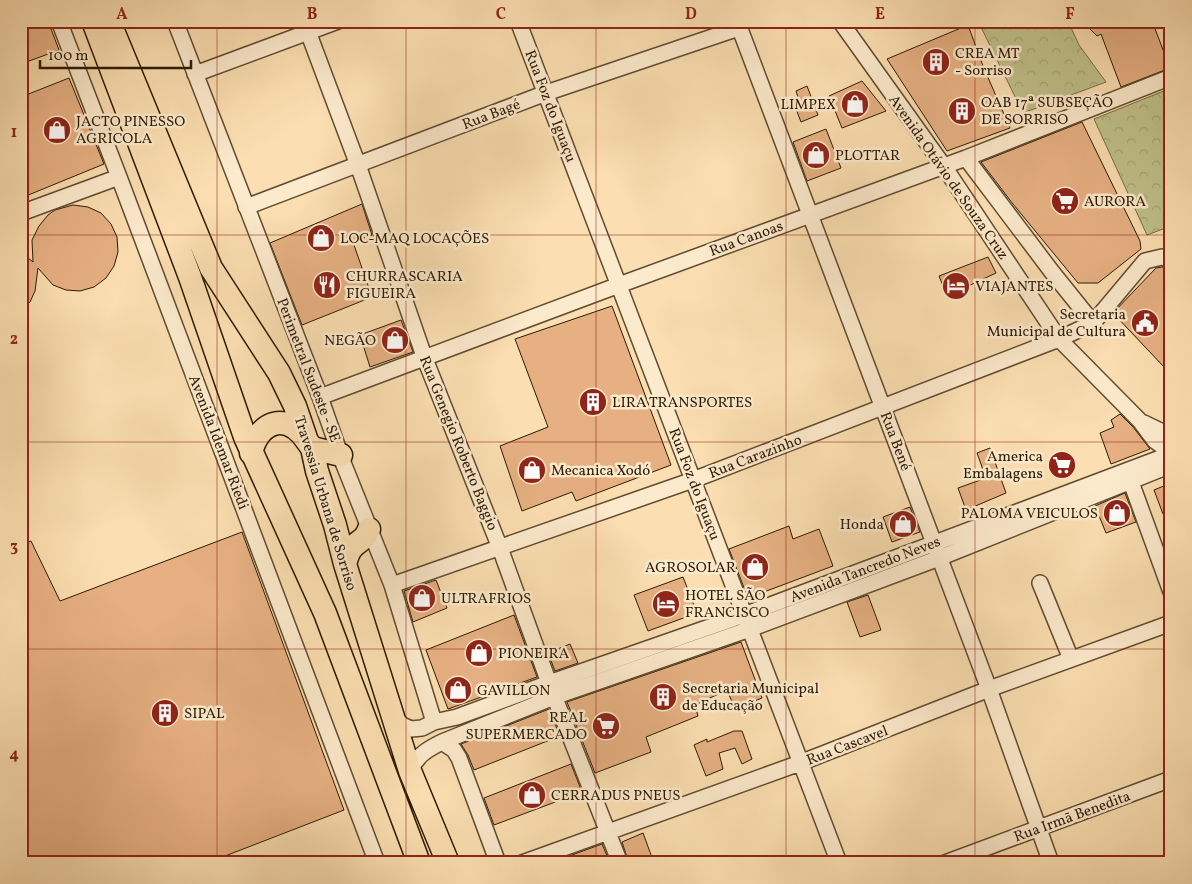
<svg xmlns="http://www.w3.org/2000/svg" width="1192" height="884" font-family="Vollkorn,serif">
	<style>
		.forest { fill: url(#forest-crowns); stroke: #766e48 }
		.building { fill: #e6b082; stroke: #2d1b05 }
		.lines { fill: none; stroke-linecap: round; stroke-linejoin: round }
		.minor-casing { stroke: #604c30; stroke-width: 18 }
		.highway-casing { stroke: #2d1b05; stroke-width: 25 }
		.minor { stroke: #fceacc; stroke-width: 15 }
		.highway { stroke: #fbdeb1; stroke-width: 22 }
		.grid { fill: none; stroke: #8f2418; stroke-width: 1; stroke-opacity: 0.55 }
		.labels { text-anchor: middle; stroke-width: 5; stroke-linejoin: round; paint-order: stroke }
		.poi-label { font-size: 15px; fill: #2d1b05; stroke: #fceacc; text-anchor: start }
		.street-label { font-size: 15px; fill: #2d1b05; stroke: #fceacc }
		.neatline { fill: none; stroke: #8f2418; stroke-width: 2 }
		.grid-label { font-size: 16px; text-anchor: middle; font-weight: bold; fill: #8f2418 }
	</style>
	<defs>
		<pattern id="forest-crowns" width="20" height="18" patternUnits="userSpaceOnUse" patternTransform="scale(1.25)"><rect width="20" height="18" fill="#c0c18a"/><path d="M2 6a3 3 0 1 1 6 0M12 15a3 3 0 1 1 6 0" fill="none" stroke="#a5a576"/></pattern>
	</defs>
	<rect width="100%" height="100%" fill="#fbdeb1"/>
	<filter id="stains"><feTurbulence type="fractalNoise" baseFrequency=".004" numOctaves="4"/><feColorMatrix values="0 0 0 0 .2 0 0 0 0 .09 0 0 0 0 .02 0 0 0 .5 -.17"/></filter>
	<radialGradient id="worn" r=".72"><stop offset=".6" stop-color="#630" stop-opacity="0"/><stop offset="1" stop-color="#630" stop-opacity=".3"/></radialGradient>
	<path class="forest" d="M978,21H1068L1079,45L1106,82L1023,113Z
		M1171,88V226L1147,235L1094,119Z"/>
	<path class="building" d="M21,21H48L59,50L21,64Z
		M1082,21H1152L1170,68L1121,87L1101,34L1097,36Z
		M968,25L983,66L1010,128L947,151L887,59Z
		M69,78L104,164L21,198V97Z
		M862,81L886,111L842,128L829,96Z
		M807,86L818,115L801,122L796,109L801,107L796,91Z
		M1082,122L1140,241L1141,249L1098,283H1078L1013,204L981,162Z
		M826,129L841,168L807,181L793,142Z
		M362,204L372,235L353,242L372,297L302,325L270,243Z
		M73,205L88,207L101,213L111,224L117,237L118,252L114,266L106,278L94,287L80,291L66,290L53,285L38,268L35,291L30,302L21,310V252L33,262L32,240L39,226L48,215L55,210Z
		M988,257L996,273L947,296L939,276Z
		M1162,267L1171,269V366L1164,367L1113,313L1156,268Z
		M612,306L671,465L576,501L572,492L522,511L500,446L548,427L515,339Z
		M401,320L413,352L370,367L360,335Z
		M1120,414L1133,427L1150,449L1111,464L1100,433L1114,427L1111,420Z
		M990,448L1006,493L966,510L958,488L986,478L977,453Z
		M1171,483V511L1163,514L1154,490Z
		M1125,493L1136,522L1106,533L1095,506Z
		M910,507L920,532L892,542L883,517Z
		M789,526L793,539L819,529L833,566L748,598L729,549Z
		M242,532L344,810L207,863H21V545L31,541L60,601Z
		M683,577L697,613L648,631L634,595Z
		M436,580L447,608L413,622L404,591Z
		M868,595L881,630L860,637L847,602Z
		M514,615L537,677L448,709L426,650Z
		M741,642L762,698L735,709L727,690L695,705L698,716L646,737L651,752L595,773L567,702Z
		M570,644L578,663L555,671L548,653Z
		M549,709L560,736L474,770L468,755L461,744Z
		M734,731H742L752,759L742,764L735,748L719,753L723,769L706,776L694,745L707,739V742Z
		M571,764L582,792L494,825L484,798Z
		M643,833L654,863H629L622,842Z
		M602,844L610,863H550Z"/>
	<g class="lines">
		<defs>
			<path id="minor" d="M59,21L119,177L377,863
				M175,21L320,397L344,465L392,585L434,722
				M304,21L358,165L425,359L500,548L549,683L620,863
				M518,21L839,863
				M737,21L989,689L1051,863
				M840,21L943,165L1059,339L1140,421L1155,441L1162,446L1171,449
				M195,74L338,21
				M966,158L1052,272L1093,323
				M246,207L546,93L739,28
				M21,213L119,177
				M320,397L619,285L966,158L1171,77
				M1144,423L1171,436
				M1131,482L1171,592
				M1040,583L1071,659
				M392,585L693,480L1059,339L1093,323L1145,261L1162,257L1171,260
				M393,715L402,725L411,729L422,728L434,722L457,717L549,683L744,615L1171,454
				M442,742L454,750L459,758L498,863
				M410,771C417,755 428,749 442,742L554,697L750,629L939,558L1171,465
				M522,863L800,763L989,689L1171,623
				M945,863L1171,779"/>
			<path id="highway" d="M93,21L190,277L245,437L325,613L419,863
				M109,21L211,268L279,373L295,406L307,441L312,448L317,471L335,525L345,564L410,771L448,863
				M312,448L341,455
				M251,453C259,420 287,412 307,441
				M345,564C347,557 349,549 355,545C362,539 366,538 369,529"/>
		</defs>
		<use href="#minor" class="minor-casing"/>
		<use href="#highway" class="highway-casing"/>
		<use href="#minor" class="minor"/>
		<use href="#highway" class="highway"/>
	</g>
	<path class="grid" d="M217,21V863M406,21V863M596,21V863M786,21V863M975,21V863M21,235H1171M21,442H1171M21,649H1171"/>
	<defs>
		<symbol id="building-disc" viewBox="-11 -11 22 22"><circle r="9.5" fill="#8f2418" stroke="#fceacc"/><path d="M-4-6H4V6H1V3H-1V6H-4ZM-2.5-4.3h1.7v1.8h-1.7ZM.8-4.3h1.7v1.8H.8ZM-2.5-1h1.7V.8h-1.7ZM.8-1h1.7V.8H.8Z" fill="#fff"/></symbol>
		<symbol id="shop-disc" viewBox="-11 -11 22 22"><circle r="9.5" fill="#8f2418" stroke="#fceacc"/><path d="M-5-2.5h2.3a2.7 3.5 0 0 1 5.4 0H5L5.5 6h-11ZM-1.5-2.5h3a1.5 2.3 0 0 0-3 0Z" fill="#fff"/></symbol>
		<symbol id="supermarket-disc" viewBox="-11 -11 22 22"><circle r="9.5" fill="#8f2418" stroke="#fceacc"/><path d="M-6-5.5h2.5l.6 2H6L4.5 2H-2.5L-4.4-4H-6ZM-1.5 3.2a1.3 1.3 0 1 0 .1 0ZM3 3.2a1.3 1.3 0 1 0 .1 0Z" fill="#fff"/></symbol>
		<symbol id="restaurant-disc" viewBox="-11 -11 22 22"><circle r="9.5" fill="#8f2418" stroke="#fceacc"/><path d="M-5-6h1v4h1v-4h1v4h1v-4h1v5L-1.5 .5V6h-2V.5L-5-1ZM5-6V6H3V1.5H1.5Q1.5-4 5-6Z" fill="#fff"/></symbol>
		<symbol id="hotel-disc" viewBox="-11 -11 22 22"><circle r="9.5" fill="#8f2418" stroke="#fceacc"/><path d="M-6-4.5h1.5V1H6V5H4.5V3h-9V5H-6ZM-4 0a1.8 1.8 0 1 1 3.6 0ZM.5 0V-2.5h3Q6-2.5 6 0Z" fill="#fff"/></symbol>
		<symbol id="civic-disc" viewBox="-11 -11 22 22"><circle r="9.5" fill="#8f2418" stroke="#fceacc"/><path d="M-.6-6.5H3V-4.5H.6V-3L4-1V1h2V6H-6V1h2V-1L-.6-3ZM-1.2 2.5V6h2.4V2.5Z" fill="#fff"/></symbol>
	</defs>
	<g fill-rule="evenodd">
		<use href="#building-disc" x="920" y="46" width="32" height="32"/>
		<use href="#shop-disc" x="839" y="88" width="32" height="32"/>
		<use href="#building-disc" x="946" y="95" width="32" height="32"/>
		<use href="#shop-disc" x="41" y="114" width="32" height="32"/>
		<use href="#shop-disc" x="800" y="139" width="32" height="32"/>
		<use href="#supermarket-disc" x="1049" y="185" width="32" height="32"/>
		<use href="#shop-disc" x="305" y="222" width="32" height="32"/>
		<use href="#restaurant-disc" x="311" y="269" width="32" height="32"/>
		<use href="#hotel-disc" x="940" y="270" width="32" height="32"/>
		<use href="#civic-disc" x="1129" y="307" width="32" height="32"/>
		<use href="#shop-disc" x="379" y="324" width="32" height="32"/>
		<use href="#building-disc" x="577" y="386" width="32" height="32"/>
		<use href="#supermarket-disc" x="1046" y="449" width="32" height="32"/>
		<use href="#shop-disc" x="516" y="454" width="32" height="32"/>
		<use href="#shop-disc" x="1101" y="497" width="32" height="32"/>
		<use href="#shop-disc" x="887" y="508" width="32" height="32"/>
		<use href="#shop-disc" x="739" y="551" width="32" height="32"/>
		<use href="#shop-disc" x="406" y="582" width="32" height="32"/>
		<use href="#hotel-disc" x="650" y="588" width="32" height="32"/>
		<use href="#shop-disc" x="463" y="637" width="32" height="32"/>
		<use href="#shop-disc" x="442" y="674" width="32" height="32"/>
		<use href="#building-disc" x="647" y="681" width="32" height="32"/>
		<use href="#building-disc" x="149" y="697" width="32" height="32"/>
		<use href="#supermarket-disc" x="590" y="710" width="32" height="32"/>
		<use href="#shop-disc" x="516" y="779" width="32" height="32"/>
	</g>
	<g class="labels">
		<g class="poi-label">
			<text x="955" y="58">CREA MT<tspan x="955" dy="17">- Sorriso</tspan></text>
			<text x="981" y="107">OAB 17ª SUBSEÇÃO<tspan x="981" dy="17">DE SORRISO</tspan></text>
			<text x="836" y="109" text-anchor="end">LIMPEX</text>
			<text x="76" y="126">JACTO PINESSO<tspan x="76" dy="17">AGRICOLA</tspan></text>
			<text x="835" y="160">PLOTTAR</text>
			<text x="1084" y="206">AURORA</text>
			<text x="340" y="243">LOC-MAQ LOCAÇÕES</text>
			<text x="346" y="281">CHURRASCARIA<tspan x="346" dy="17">FIGUEIRA</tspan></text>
			<text x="975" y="291">VIAJANTES</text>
			<text x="1126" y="319" text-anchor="end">Secretaria<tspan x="1126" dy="17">Municipal de Cultura</tspan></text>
			<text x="376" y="345" text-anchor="end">NEGÃO</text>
			<text x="612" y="407">LIRA TRANSPORTES</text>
			<text x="1043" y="461" text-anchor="end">America<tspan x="1043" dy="17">Embalagens</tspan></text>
			<text x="551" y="475">Mecanica Xodó</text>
			<text x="1098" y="518" text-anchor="end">PALOMA VEICULOS</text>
			<text x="884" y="529" text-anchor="end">Honda</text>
			<text x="736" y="572" text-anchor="end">AGROSOLAR</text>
			<text x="685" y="600">HOTEL SÃO<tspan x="685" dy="17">FRANCISCO</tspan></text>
			<text x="441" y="603">ULTRAFRIOS</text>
			<text x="498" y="658">PIONEIRA</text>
			<text x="682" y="693">Secretaria Municipal<tspan x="682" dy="17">de Educação</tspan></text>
			<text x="477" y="695">GAVILLON</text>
			<text x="184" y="718">SIPAL</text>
			<text x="587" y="722" text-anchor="end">REAL<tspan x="587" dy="17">SUPERMERCADO</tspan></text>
			<text x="551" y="800">CERRADUS PNEUS</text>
		</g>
		<g class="street-label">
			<text transform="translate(551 106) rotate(69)" y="5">Rua Foz do Iguaçu</text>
			<text transform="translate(491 114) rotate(-21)" y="5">Rua Bagé</text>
			<text transform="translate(949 177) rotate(55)" y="5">Avenida Otávio de Souza Cruz</text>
			<text transform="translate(746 238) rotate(-20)" y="5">Rua Canoas</text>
			<text transform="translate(309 370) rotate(69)" y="5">Perimetral Sudeste - SE</text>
			<text transform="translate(896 441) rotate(69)" y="5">Rua Bené</text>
			<text transform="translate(219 442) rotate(69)" y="5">Avenida Idemar Riedi</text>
			<text transform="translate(459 443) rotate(68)" y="5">Rua Genegio Roberto Baggio</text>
			<text transform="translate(755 456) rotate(-21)" y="5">Rua Carazinho</text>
			<text transform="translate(695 484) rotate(69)" y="5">Rua Foz do Iguaçu</text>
			<text transform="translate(326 503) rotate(73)" y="5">Travessia Urbana de Sorriso</text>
			<text transform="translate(865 569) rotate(-21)" y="5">Avenida Tancredo Neves</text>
			<text transform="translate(847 745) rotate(-21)" y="5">Rua Cascavel</text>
			<text transform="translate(1072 816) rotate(-20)" y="5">Rua Irmã Benedita</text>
		</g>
	</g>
	<rect width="1192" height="884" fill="none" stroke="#fbdeb1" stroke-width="55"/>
	<path d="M40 60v8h151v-8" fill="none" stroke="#2d1b05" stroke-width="2.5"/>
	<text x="48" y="60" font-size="15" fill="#2d1b05" stroke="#fceacc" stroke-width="4" paint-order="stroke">100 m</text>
	<rect x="28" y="28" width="1136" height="828" class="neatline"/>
	<g class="grid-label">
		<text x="122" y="19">A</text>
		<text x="312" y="19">B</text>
		<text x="501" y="19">C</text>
		<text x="691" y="19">D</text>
		<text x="880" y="19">E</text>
		<text x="1070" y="19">F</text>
		<text x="14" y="137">1</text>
		<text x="14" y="344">2</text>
		<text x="14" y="551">3</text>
		<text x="14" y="759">4</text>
	</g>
	<rect width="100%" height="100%" filter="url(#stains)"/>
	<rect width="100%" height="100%" fill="url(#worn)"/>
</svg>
